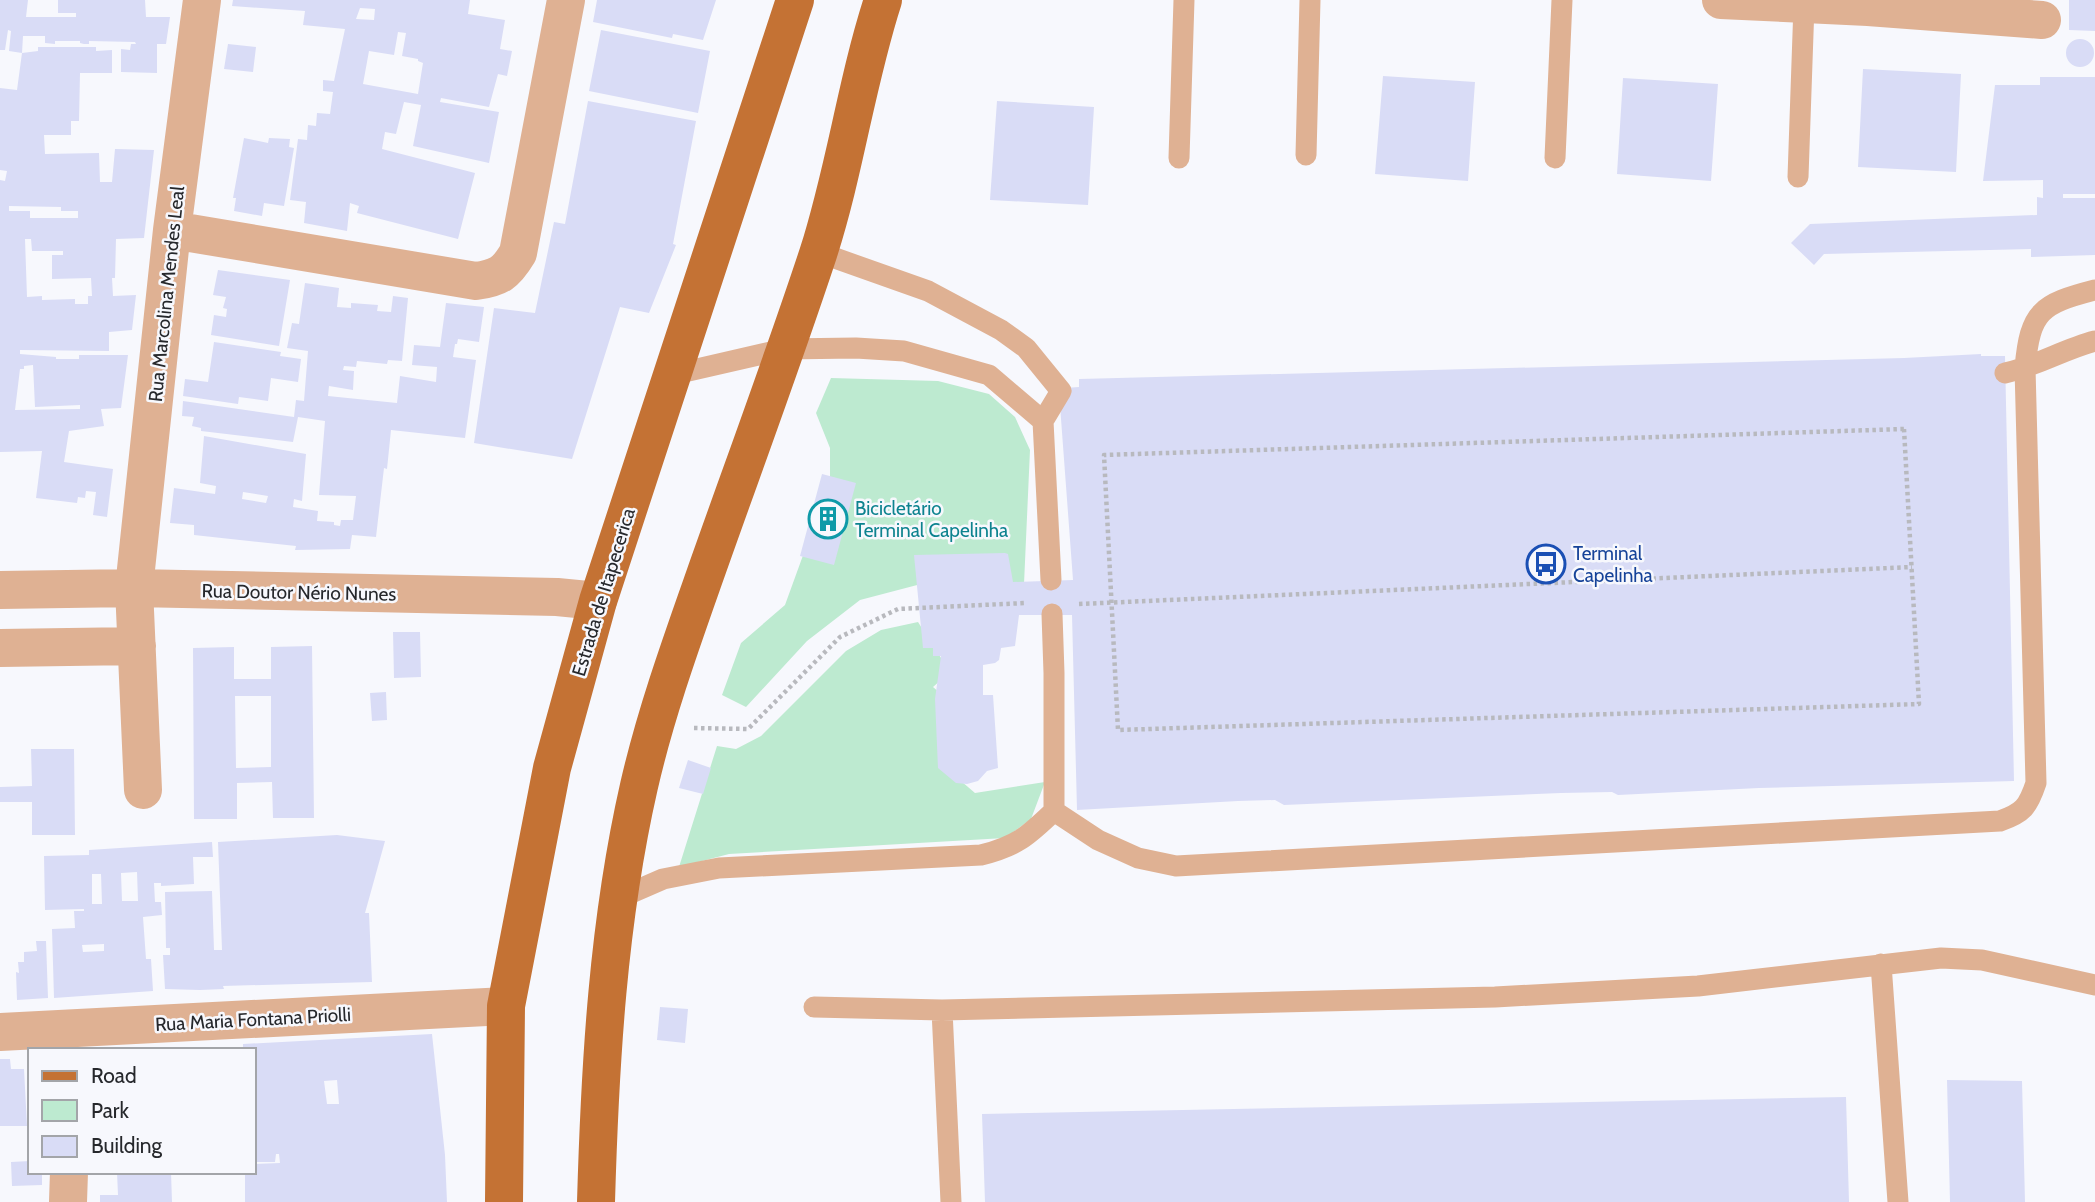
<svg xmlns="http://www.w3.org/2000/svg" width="2095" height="1202" font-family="Cabin,sans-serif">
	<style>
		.green { fill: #bdead0 }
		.building { fill: #d9dcf6; fill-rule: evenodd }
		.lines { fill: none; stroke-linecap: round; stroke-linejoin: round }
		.path { stroke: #b8b9be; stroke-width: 4.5; stroke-dasharray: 3.5 3.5; stroke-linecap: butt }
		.lane { stroke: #dfb193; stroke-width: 21 }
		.street { stroke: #dfb193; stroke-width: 38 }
		.primary { stroke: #c47234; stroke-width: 38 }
		.labels { text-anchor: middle; stroke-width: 5; stroke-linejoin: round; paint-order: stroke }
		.street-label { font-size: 19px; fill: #26282c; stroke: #f7f8fd }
		.culture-label { font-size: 19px; fill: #0d838f; stroke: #f7f8fd; text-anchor: start }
		.transit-label { font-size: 19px; fill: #164399; stroke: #f7f8fd; text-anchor: start }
	</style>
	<rect width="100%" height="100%" fill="#f7f8fd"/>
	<path class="green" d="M831,378L938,381L989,394L1015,417L1030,450L1024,584H921L860,600L807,641L746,707L722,695L741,643L785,605L830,481V448L816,413Z
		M918,622L950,672L933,687L954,705V775L975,793L1045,782L1031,819L1005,838L729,854L679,867L717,746L736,749L761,736L846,651L881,630Z"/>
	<path class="building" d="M0,0H28L26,17H76V13H58V0H145L146,17H170L166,44H157V73L121,72V49L130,50L131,44H136L135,42L89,41V44H84L80,43V41H55V44L45,43V36H23L22,53L9,51L11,31L8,30L5,50H0Z
		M233,0H470L468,14L505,20L500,49L512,51L507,76L498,74L489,107L441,98L440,102L499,112L489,163L413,146L421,105L404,102L396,134L385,132L382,149L475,173L458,239L357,213L359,206L350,203L347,231L304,223L306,202L290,200L298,139L307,140L308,125L316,126L317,113L330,114L333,92L323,91V80L334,81L345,29L303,25L305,11L232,6ZM360,8L375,9L374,20L356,19ZM398,32L406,33L402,56L418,59V61L423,63L418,94L363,84L369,51L394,55Z
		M597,0H716L703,40L673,34L672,38L593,22Z
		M2069,0H2095V31L2069,30Z
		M601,30L710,51L698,113L589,91Z
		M2066 53a14 14 0 1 1 28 0a14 14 0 1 1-28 0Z
		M228,44L256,47L253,72L224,69Z
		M38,47H96V51L112,50V73H80L79,121H71V135H44L45,154L99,153L100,182H112L115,149L154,150L144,238L116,239L115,278H112L113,296L136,295L132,330L109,332V351L20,350V354L56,357V359H79V355H128L121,408L101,409L104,426L69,431L64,462L113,469L107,517L93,515L96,492L86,491L85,498L78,497L77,503L36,498L42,451L0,452V180L5,181L7,171L0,170V88L17,90L22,53L38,51ZM9,206L61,207V211H78V218H30V211H9ZM25,239H31L32,251H63V255H52V279L91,278L92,296H88V304H75V299L42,300V296L27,297ZM33,365L35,407L80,405V409L15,410L20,369H24V366Z
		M1863,69L1961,74L1956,172L1858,167Z
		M1383,76L1475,82L1468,181L1375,174Z
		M2040,77H2095V194H2063V198H2095V255L2031,257V249L1824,254L1814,265L1791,243L1810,224L2037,215V197L2043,198V180L1983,181L1995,85H2040Z
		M1623,78L1718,84L1711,181L1617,174Z
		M588,101L696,121L673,244L676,245L649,313L620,307L572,459L474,443L494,308L535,313L554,222L565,224Z
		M997,101L1094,107L1088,205L990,200Z
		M244,138L268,143L269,138L290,139L289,147L294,148L284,206L264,203L262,216L234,211L236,198H233Z
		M218,270L290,280L279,346L211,335L214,315L226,317L227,309L223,308L226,297L213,295Z
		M305,283L339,288L337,307L351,308V303L378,305L377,311L391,312L393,296L408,298L402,361L388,360L387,364L357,361L356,367L344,366L343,370L354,371L353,390L329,386L328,396L397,403L400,376L436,382L437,367L412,365L414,345L440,347L446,303L484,307L479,342L458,339L457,344H455L453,357L476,360L465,438L391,430L387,469L384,468L376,537L352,535L350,549L295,550L296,546L194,535V525L170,523L174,488L215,494L216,486L200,483L204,436L306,454L302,501L294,499L293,507L318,511L317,521L334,522V525L340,526L341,520H353L356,496L319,495L325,421L298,417L293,442L201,431V428L192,426L194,417L182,416L183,401L294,417L296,400L304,401L308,351L287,348L292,323L299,324ZM243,492L268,496L266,503L242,499Z
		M214,342L281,352L280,356L301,359L298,382L271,378L268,401L239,397L238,404L183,396L185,379L208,382Z
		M1981,354V356H2005L2014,781L1759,788L1618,795L1612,792L1561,793L1284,805L1275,800L1238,801L1077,810L1072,615H1019L1015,646L1001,648L999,660L995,663L983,665V695H993L998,768L987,771L978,781L967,784L956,783L938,768L935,699L941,656H933V648H923L914,555L1005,553L1008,554L1013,582L1073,580L1059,392L1064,388L1079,387V379L1904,358Z
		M822,474L856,483L834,565L800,556Z
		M393,632H420L421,677L394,678Z
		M312,646L314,818H273L272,782L237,783V819H194L193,648L234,647V679H271V647ZM235,696H271V767L236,768Z
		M386,692L387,720L372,721L370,693Z
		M31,749H74L75,835H32V802H0V787L32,786Z
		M688,760L711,768L703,794L679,788Z
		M337,835L385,841L365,913H369L372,982L223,986L224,989L200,990L165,989L163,955H170V948H166L165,892L212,891L214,950H222L218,842Z
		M212,842L213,857H193L194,884L161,886V883H154L155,902H161L162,915L143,917L146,959H151L153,991L54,998L52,929L75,928L74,911H84V909L45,910L44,856L89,855V850ZM137,872L138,901H122L121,873ZM92,874H101L102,904H92ZM104,944V951L83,952L82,945Z
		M36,941H46L48,998L17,1000L16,972L19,973L18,962H24V952L37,951Z
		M660,1007L688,1009L685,1043L657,1040Z
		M432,1034L445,1155L447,1202H245V1172H254V1164L280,1163L279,1154H276L275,1162H254V1050H243V1044ZM337,1080L339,1104H327L324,1081Z
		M0,1059H10L11,1069H24L27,1126H0Z
		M1947,1080L2022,1081L2025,1202H1950Z
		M1846,1097L1849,1202H985L982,1114Z
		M30,1161V1172H42V1185L12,1186L11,1162Z
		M117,1172H171L172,1202H100V1195H118Z"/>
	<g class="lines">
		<path class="path" d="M1904,429L1919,704L1118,730L1104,455Z
			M1079,604L1912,567
			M694,728L748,729L840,637L898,609L1025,603"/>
		<path class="lane" d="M1306,155L1310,0
			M1179,158L1184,0
			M1555,158L1562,0
			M1798,177L1804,5
			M818,252L928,291L1001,330L1026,348L1061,391L1043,421L1051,580
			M2005,373C2037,366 2064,349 2095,341
			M671,375L784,349L856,348L904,351L989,375L1043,421
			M1054,811L1098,840L1138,858L1176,866L2000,821C2023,813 2028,807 2036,783L2025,368C2030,311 2041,304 2095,290
			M617,899L663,879L719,868L981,855C1017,846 1028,836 1054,811V673L1052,614
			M1881,964L1898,1202
			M814,1007L942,1010L1495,997L1698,986L1941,958L1982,960L2095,985
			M942,1010L951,1202"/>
		<path class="street" d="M1721,0L1868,7L2042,20
			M172,230L476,281C499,278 506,273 518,253L566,0
			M0,590L134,588L557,597L598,601
			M0,648L137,646
			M143,790L134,588L172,230L202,0
			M0,1032L506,1006
			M68,1202L69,1172"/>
		<path class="primary" d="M504,1202L506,1006L552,768L598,601L795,0
			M596,1202C600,1063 608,922 639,786C655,716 680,646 704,578C742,470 782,363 818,254C845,171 856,83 883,0"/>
	</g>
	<defs>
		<symbol id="building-ring" viewBox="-11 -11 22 22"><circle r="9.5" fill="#f7f8fd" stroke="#0f9aa8" stroke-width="1.5"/><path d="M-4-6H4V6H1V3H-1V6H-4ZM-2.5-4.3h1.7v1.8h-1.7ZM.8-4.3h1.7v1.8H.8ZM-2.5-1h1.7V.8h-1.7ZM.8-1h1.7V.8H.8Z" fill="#0f9aa8"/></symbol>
		<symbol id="bus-ring" viewBox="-11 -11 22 22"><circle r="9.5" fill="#f7f8fd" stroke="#1a4fb4" stroke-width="1.5"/><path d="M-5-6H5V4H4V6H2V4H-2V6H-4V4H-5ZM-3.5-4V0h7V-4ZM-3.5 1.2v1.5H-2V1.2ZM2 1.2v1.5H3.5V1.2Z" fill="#1a4fb4"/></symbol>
	</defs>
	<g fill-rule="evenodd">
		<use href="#building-ring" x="806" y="497" width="44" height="44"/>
		<use href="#bus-ring" x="1524" y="542" width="44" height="44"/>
	</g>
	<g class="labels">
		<g class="street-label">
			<text transform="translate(166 294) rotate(-84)" y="7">Rua Marcolina Mendes Leal</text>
			<text transform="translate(299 592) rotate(1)" y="7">Rua Doutor Nério Nunes</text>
			<text transform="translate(603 592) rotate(-73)" y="7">Estrada de Itapecerica</text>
			<text transform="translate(253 1019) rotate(-3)" y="7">Rua Maria Fontana Priolli</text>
		</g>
		<g class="culture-label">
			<text x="855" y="515">Bicicletário<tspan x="855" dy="22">Terminal Capelinha</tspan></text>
		</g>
		<g class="transit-label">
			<text x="1573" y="560">Terminal<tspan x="1573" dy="22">Capelinha</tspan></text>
		</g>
	</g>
	<rect x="28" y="1048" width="228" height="126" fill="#f7f8fd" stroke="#a3a5a9" stroke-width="2"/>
	<rect x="42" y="1071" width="35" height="10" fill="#c47234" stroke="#a3a5a9" stroke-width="2"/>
	<text x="91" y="1083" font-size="21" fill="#26282c">Road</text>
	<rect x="42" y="1100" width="35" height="21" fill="#bdead0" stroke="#a3a5a9" stroke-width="2"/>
	<text x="91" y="1118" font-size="21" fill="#26282c">Park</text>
	<rect x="42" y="1136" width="35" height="21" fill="#d9dcf6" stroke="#a3a5a9" stroke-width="2"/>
	<text x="91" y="1153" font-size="21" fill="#26282c">Building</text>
</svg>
